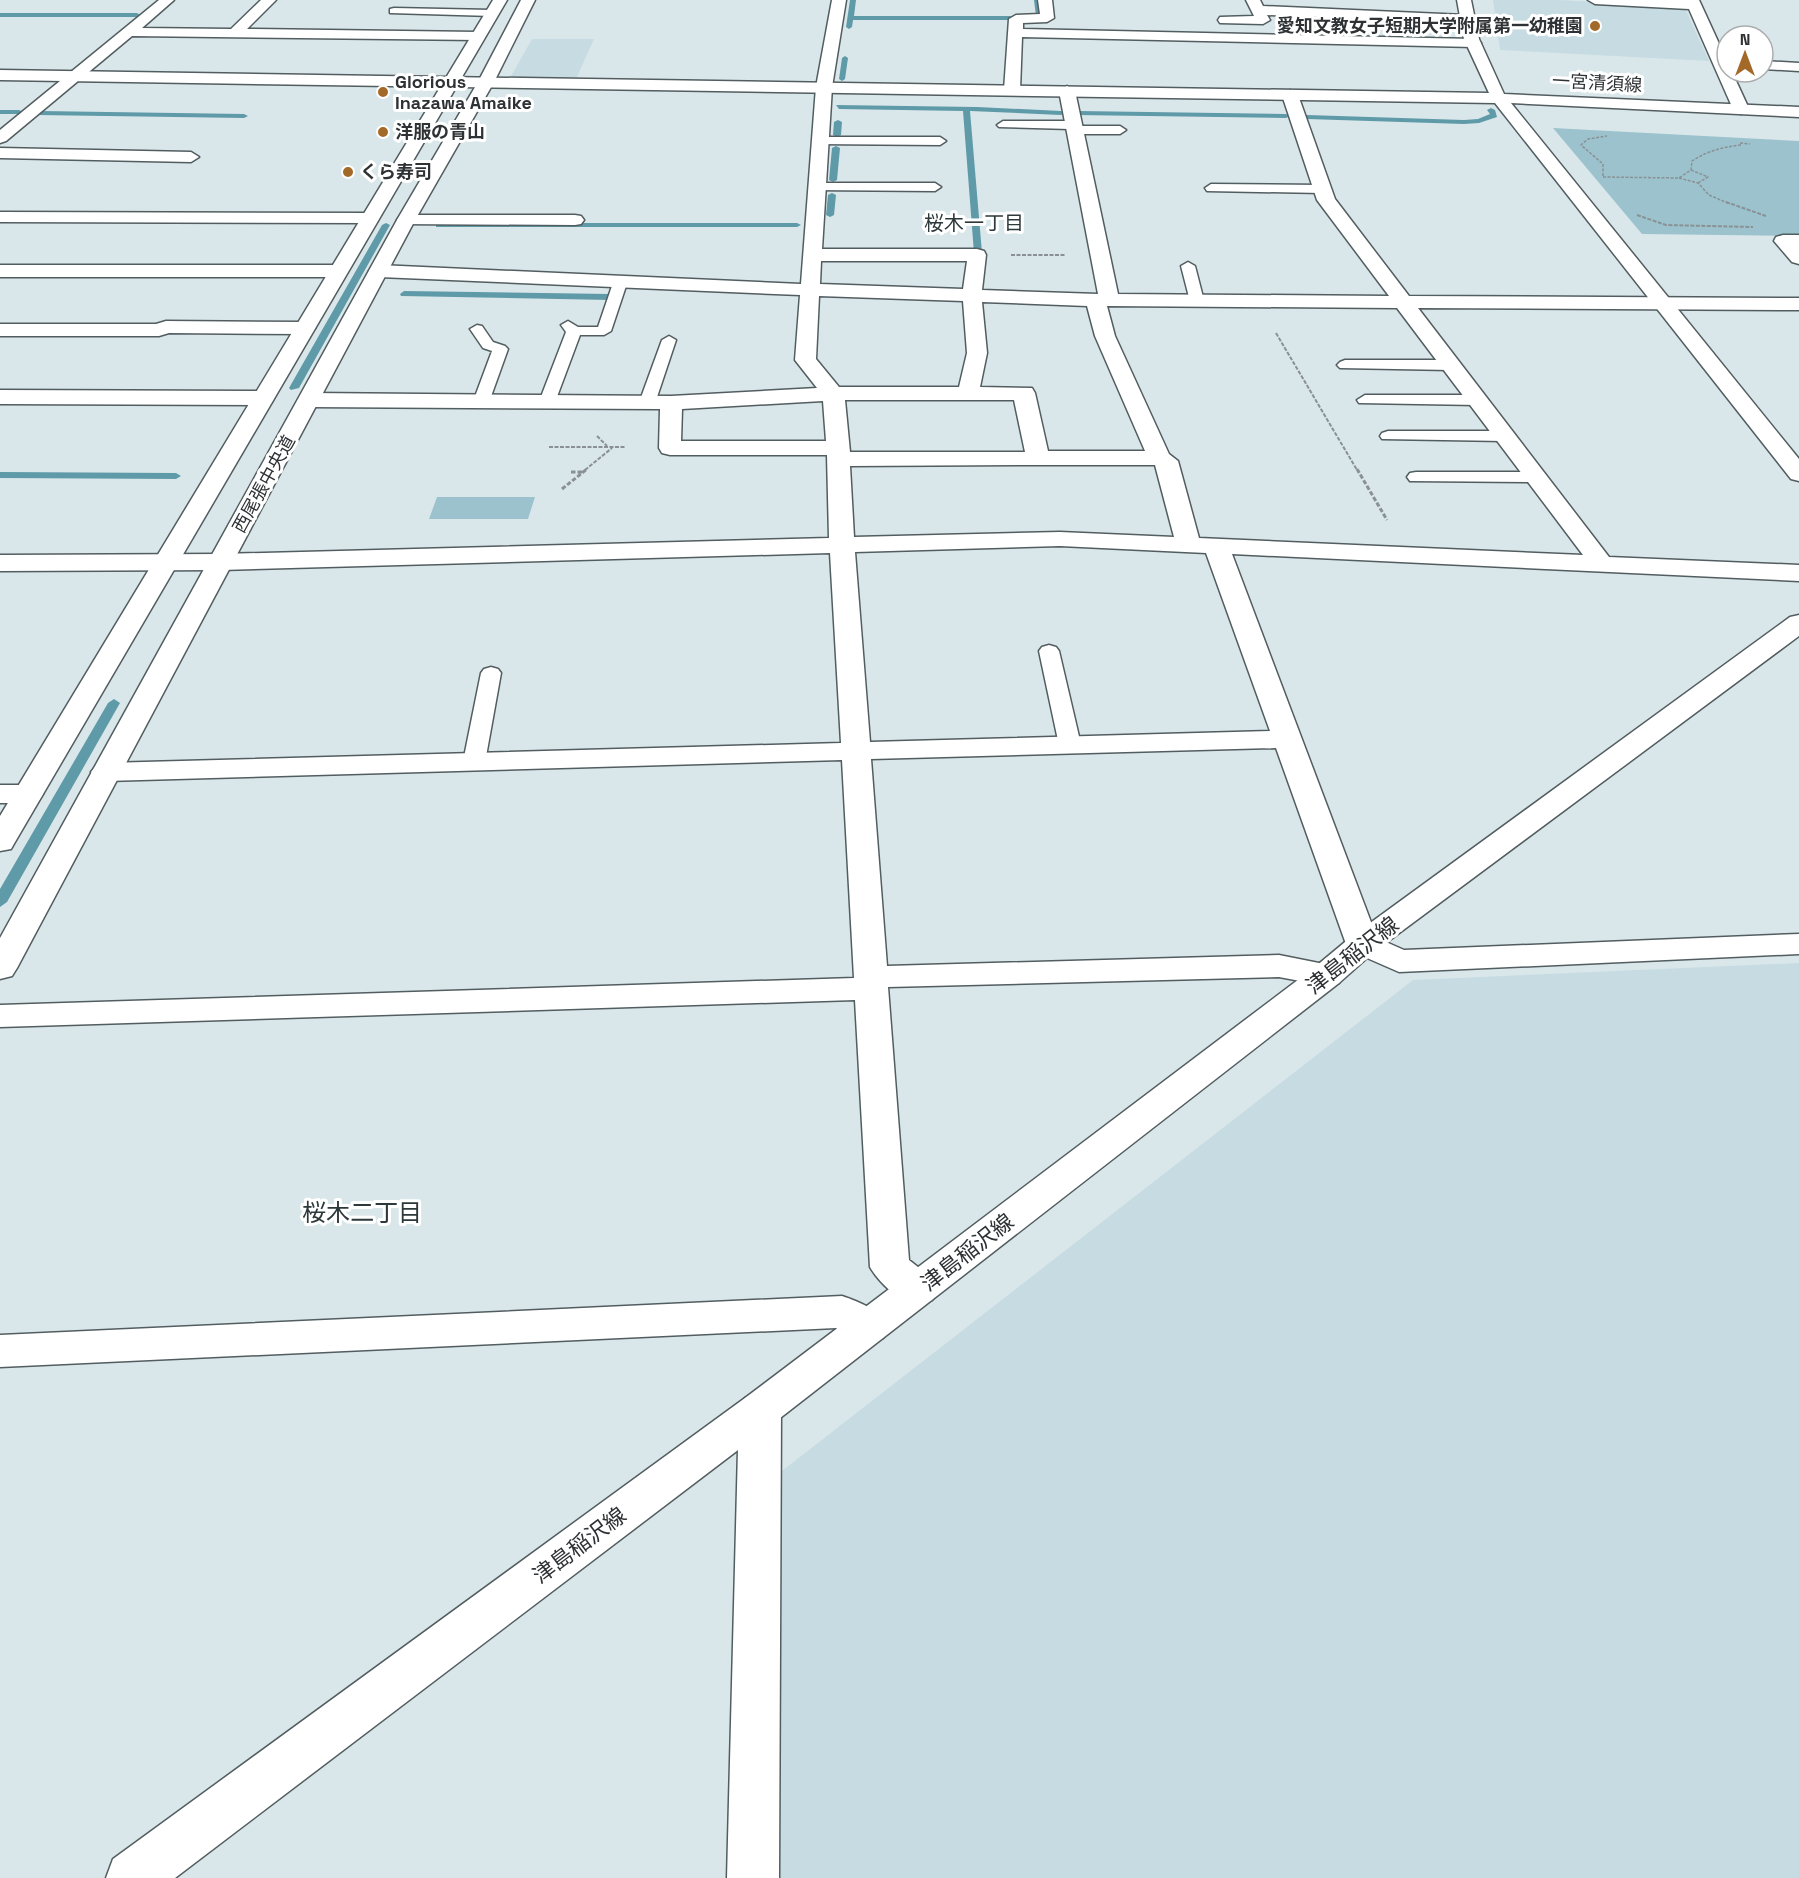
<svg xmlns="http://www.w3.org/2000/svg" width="1799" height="1878" font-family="'Space Grotesk','Noto Sans JP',sans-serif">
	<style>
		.built { fill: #c6dce2 }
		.green { fill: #9cc3cd }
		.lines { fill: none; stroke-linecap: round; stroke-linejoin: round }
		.stream { fill: #5f9aa8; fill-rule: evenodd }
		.lane-casing { stroke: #525d60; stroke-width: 3 }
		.street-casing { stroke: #525d60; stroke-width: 3 }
		.secondary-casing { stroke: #525d60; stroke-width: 3 }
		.primary-casing { stroke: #525d60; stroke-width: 3 }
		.path-far2 { stroke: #899194; stroke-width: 1.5; stroke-dasharray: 3 1.5; stroke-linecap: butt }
		.path-far1 { stroke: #899194; stroke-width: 2; stroke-dasharray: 4 1.5; stroke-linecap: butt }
		.path { stroke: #899194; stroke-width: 3; stroke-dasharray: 4.5 2; stroke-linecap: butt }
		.lane { fill: #fff; fill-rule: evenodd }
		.street { fill: #fff; fill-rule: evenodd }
		.secondary { fill: #fff; fill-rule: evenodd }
		.primary { fill: #fff; fill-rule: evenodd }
		.poi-dot { fill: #a36928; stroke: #fff; stroke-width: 2 }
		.labels { text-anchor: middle; stroke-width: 6; stroke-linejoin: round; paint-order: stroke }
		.far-poi-label { font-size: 18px; font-weight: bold; fill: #2e3234; stroke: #fff; text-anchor: start }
		.far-street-label { font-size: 18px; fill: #2e3234; stroke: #fff }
		.far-neighbourhood-label { font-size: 20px; fill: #2d383a; stroke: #fff }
		.street-label { font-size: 22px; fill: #2e3234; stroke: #fff }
		.neighbourhood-label { font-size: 24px; fill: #2d383a; stroke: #fff }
	</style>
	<rect width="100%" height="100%" fill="#dae7ea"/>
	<path class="built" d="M1493,0H1558L1677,6L1685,8L1709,61L1500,50Z
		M532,39H594L576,79L510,78Z
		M1799,963V1878H768L769,1481L1413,980Z"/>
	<path class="green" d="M1553,128L1799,141V236L1642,234Z
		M437,497H535L528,519H429Z"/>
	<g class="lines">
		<path class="stream" d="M850,0H856L854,16H1011L1014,18L1011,20H853L852,27L849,29L846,27Z
			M1034,0H1040L1041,17L1036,16Z
			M0,13H137L140,15L137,17H0Z
			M845,56L848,58L845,79L842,81L839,79L842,58Z
			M836,105L977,107L1061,111L1065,113L1061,115L970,111L982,253L978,256L974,253L963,111L839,109Z
			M1491,108L1495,110L1497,117L1479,123L1464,124L1307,119L1303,117L1307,115L1464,120L1478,119L1490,114L1487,110Z
			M0,110H19L23,112L19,114H0Z
			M40,111L244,114L248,116L244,118L37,115Z
			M1078,111L1286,114L1290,116L1286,118L1075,115Z
			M838,120L842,122L841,135L837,137L833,135L834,122Z
			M836,146L840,148L837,180L833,182L829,180L832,148Z
			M832,193L836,195L834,215L830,217L826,215L828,195Z
			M386,223L390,225L299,388L291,390L289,388L382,225Z
			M439,223H797L801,225L797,227H436V223Z
			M404,291L610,294L614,297L610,300L401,296L400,294Z
			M0,472L176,473L181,476L176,479L0,478Z
			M114,699L120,703L7,902L0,907V889L108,703Z"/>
		<defs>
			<path id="lane" d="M394,8L492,10L497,13L492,16L390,13V9Z
				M1003,121H1074L1078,123L1079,126H1120L1126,130L1120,134H1075L1071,133L1070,129L999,127L997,125Z
				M820,137H940L946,141L940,145L816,144L814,141Z
				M816,183H935L941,187L935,191L812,190L810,187Z
				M1211,184L1322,185L1328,189L1322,193L1207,191L1205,188Z
				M1188,262L1195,266L1204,301L1202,304H1192L1190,301L1181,266Z
				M620,279L627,283L611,331L604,335H580L555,402L547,407L541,405L539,402L566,332L561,325L568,321L578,327H598L613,283Z
				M477,325L482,326L493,342L505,346L508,349L489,402L481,407L473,402L492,351L483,348L470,329Z
				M669,336L676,340L655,403L647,408L641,406L639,403L662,340Z
				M1345,360H1450L1458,365L1450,370L1340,368L1337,365L1340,362Z
				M1365,395H1477L1485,400L1477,405L1359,403L1357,400Z
				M1388,431H1504L1512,436L1504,441L1382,439L1380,436L1382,433Z
				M1416,472H1535L1541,473L1544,477L1541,481L1535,482L1410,481L1407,477L1410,473Z
				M1049,645L1056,647L1059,651L1081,745L1077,749L1070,751L1063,749L1059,745L1039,651L1042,647Z
				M491,667L498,669L501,673L485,762L482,767L474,768L466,767L463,762L481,673L484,669Z"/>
			<path id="street" d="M159,0H174L142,28L231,29L261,0H276L247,29L478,32L485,36L478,40L132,36L6,141L0,143V130Z
				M832,0H846L832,87L822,249H977L984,251L986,255L982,290L1098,294L1059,91L1067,86L1075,91L1118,294L1389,296L1317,200L1282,95L1290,90L1298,95L1335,199L1409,296L1799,298V310L1418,308L1609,557L1799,565V581L1232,554L1377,938L1404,950L1799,934V954L1399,972L1351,951L1346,944L1276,748L871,759L887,966L1279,955L1339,967L1344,975L1339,983L1327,986L1279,977L888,987L909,1260L932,1278L938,1289L932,1300C928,1301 922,1304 918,1304C901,1305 878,1281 870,1267L855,1000L0,1027V1005L854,978L842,760L106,781L96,778L91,772L96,766L106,763L841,743L830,553L221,570L212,567L208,562L212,557L221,554L829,538L827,455H670L662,453L659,448L660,409L310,407L302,405L299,400L302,395L310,393L671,396L817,388L795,360L800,295L379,277L372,275L369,271L372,267L379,265L801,284L816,87ZM821,261H967L963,289L820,284ZM819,296L963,301L967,353L959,387H839L816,359ZM982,302L1087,306L1095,336L1145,451H1048L1035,393L1032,388L980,387L987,353ZM1107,306L1397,308L1583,555L1199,538L1178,461L1169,454L1115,336ZM845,400H1014L1025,452H850ZM823,401L826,441H681L682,409ZM1032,465H1155L1174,537L1060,532L854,537L850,466ZM1060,546L1206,553L1270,731L870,742L855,552Z
				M1038,0H1052L1054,18L1047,22L1023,23V29L1474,39L1481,43L1474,47L1022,37L1020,90L1012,95L1007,93L1004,90L1009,19L1016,15L1040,14Z
				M1246,0H1260L1263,6L1465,15L1472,19L1465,23L1267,15L1270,20L1263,24L1220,23L1218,20L1220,17L1254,16Z
				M1588,0H1699L1727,61V72H1732L1749,109L1747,112L1741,114L1733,109L1689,9L1595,4Z
				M1763,61L1799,63V71L1763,69Z
				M0,148L191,152L199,157L191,162L0,158Z
				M0,212L370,213L376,214L379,218L376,222L370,223L0,222Z
				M406,215H575L581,216L584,220L581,224L575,225L400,224L397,220L400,216Z
				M1783,235H1799V264L1792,262L1774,241L1776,237Z
				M0,265H338L345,267L348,271L345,275L338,277H0Z
				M166,321L305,322L312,324L315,328L312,332L305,334L169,333L159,336H0V324H156Z
				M0,390L263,391L271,393L274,398L271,403L263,405L0,404Z
				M0,785H28L39,788L43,794L39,800L28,803H0Z
				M842,1296C860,1302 879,1310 889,1327L883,1338C860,1346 855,1339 836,1328L0,1367V1335Z
				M760,1393L775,1398L781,1410L779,1878H727L739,1410L745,1398Z"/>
			<path id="secondary" d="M1457,0H1471L1479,39L1504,94L1799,107V117L1511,103L1799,459V481L1791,479L1495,103L0,80V70L1489,93L1464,39Z
				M221,554L230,557L234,562L230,567L221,570L0,571V555Z
				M1799,615V636L1375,951L1339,983L775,1422L175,1878H106L113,1859L745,1398L1315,967L1351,937L1790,617Z"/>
			<path id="primary" d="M493,0H507L15,842L11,849L0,851V816Z
				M521,0H535L494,82L415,220L17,968L12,976L0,979V938L397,220L478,82Z"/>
		</defs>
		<use href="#lane" class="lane-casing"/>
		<use href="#street" class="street-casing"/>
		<use href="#secondary" class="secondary-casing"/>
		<use href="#primary" class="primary-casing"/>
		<path class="path-far2" d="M1740,143L1750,144
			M1691,170L1708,177L1698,183
			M1603,176V164L1581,145L1588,139L1607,136
			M1603,177L1679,178L1691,170L1692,161C1707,151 1723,147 1741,145
			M1679,178L1698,183L1709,195L1730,204"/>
		<path class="path-far1" d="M1726,202L1766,216
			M1637,215L1666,225L1753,227
			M1011,255H1066
			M1276,333L1357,470
			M597,436L607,446
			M549,447H626
			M585,470L612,448"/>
		<path class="path" d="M1357,469L1387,520
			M571,472H583
			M562,489L587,469"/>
		<use href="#lane" class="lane"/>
		<use href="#street" class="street"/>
		<use href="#secondary" class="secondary"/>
		<use href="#primary" class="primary"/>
	</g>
	<g class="poi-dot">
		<circle cx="1595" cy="26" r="6"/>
		<circle cx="383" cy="92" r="6"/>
		<circle cx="383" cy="132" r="6"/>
		<circle cx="348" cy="172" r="6"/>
	</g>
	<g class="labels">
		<g class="far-poi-label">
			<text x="1583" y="32" text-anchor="end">愛知文教女子短期大学附属第一幼稚園</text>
			<text x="395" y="88">Glorious<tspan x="395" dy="21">Inazawa Amaike</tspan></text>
			<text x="395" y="138">洋服の青山</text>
			<text x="360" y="178">くら寿司</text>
		</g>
		<g class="far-street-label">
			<text transform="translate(1597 83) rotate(3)" y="6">一宮清須線</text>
			<text transform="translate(264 484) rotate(-61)" y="6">西尾張中央道</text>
		</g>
		<g class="far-neighbourhood-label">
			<text x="974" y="230">桜木一丁目</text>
		</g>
		<g class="street-label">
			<text transform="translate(1352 955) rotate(-38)" y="8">津島稲沢線</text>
			<text transform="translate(967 1252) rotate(-38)" y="8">津島稲沢線</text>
			<text transform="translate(579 1545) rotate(-37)" y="8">津島稲沢線</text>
		</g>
		<g class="neighbourhood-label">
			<text x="362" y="1221">桜木二丁目</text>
		</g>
	</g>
	<g transform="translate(1745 54)"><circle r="28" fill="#ffffff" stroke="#abadae" stroke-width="1.5"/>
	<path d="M0-4.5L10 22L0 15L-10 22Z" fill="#a36928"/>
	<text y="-9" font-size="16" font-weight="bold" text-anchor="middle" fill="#2e3234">N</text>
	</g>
</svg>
